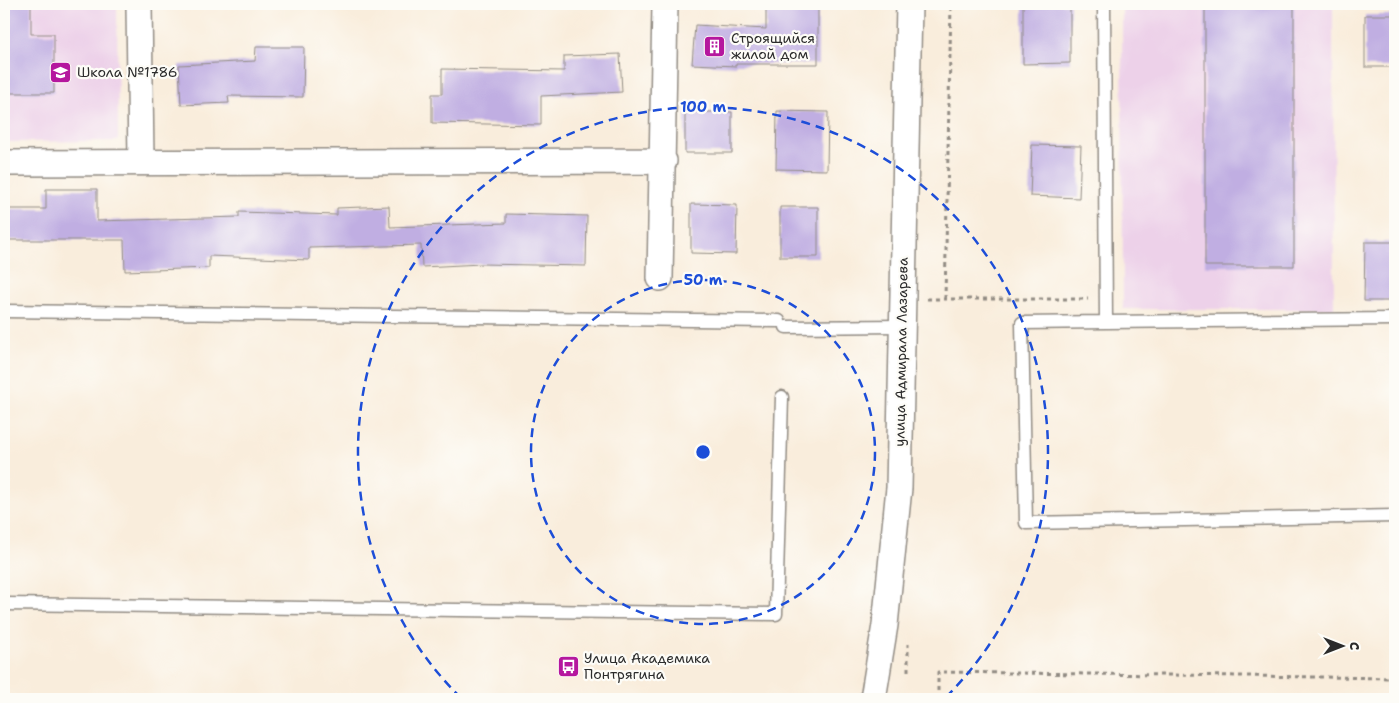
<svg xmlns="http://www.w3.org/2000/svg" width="1399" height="703" font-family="'Shantell Sans',sans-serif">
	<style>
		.built { fill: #edd1e9 }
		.building { fill: #c0aee2 }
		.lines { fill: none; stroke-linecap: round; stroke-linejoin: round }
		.lane-casing { stroke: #928c84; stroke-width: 15 }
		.street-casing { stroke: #928c84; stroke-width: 28 }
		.path { stroke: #928c84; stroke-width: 3; stroke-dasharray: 4 4; stroke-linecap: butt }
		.lane { stroke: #fff; stroke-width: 12 }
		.street { stroke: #fff; stroke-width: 25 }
		.ring { fill: none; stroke: #1d4ed8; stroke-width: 2.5; stroke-dasharray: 9 6 }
		.labels { text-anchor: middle; stroke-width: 4.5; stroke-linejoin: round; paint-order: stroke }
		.poi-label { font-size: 14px; fill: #2b2b2b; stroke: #fdfcf7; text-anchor: start }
		.street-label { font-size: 14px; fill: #2b2b2b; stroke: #fdfcf7 }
		.centre { fill: #1d4ed8; stroke: #fdfcf7; stroke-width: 2.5 }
		.ring-label { font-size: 15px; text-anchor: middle; font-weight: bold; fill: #1d4ed8; stroke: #fdfcf7; stroke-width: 4.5; stroke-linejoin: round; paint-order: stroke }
	</style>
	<rect width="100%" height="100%" fill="#fdfcf7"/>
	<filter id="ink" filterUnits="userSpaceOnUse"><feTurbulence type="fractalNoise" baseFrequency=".02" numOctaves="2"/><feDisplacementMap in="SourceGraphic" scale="10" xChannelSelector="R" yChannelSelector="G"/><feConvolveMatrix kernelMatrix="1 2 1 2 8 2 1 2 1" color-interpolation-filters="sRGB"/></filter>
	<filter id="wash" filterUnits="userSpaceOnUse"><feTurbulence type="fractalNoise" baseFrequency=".0096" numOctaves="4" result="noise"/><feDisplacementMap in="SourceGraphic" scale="20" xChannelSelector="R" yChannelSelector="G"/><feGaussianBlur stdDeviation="1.12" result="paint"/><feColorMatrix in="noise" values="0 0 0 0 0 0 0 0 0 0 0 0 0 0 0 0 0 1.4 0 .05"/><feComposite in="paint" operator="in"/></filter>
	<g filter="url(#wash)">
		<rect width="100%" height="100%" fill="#f9eddc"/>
		<path class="built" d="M4,4H117L118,141L4,142Z
			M1122,4H1333L1334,309H1123Z"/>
		<g id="blocks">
			<path class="building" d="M4,4H31V34H54V93H4Z
				M766,4H818V64H736V66L692,64L695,25L766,29Z
				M1023,4H1070V63L1023,64Z
				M1205,4H1294V266H1205Z
				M1365,15H1395V67H1365Z
				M256,47H304L303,97L228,96L229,103L181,105L179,65L255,61Z
				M620,54L622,92L541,96V125L432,123V94H442V69L564,71V56Z
				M777,111L828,112L827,170L776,169Z
				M685,112H732V153H685Z
				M1032,145L1081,146L1079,198L1030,196Z
				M46,189H97V221L239,217V212L337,215V208L389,206L390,227L506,223V214L587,216L586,266L481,264L422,267L421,245L309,248V260L209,256V268L125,271L124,240H4V209H46Z
				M691,204L737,205L736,254L691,253Z
				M780,207H818V257H780Z
				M1365,242H1395V301H1364Z"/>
		</g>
	</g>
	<g filter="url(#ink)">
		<use href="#blocks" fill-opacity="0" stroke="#928c84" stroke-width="1"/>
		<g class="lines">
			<defs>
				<path id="lane" d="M1104,4L1106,322L1395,319
					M4,311L779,321
					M1106,322L1022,323L1026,523L1395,516
					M786,327L902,326
					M4,604L776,614L782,397"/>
				<path id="street" d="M139,4L141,162
					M4,163L664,161
					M660,278L665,4
					M873,699L885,625L899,488L909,4"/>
			</defs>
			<use href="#lane" class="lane-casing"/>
			<use href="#street" class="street-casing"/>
			<path class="path" d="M927,299H1088
				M945,299L951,4
				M908,671V644
				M938,699V672L1395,678"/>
			<use href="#lane" class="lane"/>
			<use href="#street" class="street"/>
		</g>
	</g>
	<g class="ring">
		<circle cx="703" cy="452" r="172"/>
		<path d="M461 698A345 345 0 1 1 945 698"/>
	</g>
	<defs>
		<symbol id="building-square" viewBox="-11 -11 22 22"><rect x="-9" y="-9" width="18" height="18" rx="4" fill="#b5179e" stroke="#fdfcf7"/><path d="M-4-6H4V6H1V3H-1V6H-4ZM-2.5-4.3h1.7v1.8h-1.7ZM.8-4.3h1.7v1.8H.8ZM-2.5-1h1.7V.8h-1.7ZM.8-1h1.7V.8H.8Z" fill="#fff"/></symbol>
		<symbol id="school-square" viewBox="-11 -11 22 22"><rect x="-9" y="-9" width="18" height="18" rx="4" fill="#b5179e" stroke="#fdfcf7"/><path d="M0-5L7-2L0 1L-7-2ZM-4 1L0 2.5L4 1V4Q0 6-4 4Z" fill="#fff"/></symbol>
		<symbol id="bus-square" viewBox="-11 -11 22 22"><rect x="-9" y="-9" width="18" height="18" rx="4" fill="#b5179e" stroke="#fdfcf7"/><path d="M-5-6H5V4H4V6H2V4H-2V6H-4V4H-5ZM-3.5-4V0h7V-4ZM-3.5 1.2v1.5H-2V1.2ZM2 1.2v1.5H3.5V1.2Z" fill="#fff"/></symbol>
	</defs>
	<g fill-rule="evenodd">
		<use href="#building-square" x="702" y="34" width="25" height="25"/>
		<use href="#school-square" x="48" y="60" width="25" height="25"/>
		<use href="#bus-square" x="556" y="654" width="25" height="25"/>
	</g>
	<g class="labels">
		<g class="poi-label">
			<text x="731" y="43">Строящийся<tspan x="731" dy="16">жилой дом</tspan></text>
			<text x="77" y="77">Школа №1786</text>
			<text x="584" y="663">Улица Академика<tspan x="584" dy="16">Понтрягина</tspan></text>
		</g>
		<g class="street-label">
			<text transform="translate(901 352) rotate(-89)" y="5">улица Адмирала Лазарева</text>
		</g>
	</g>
	<circle cx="703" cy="452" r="8" class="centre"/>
	<g class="ring-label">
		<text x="703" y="112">100 m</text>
		<text x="703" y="285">50 m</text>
	</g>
	<rect width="1399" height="703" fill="none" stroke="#fdfcf7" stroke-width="20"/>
	<g transform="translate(1342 646) rotate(90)" stroke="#fdfcf7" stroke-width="4" paint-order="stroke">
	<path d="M0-4L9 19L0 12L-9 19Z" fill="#2b2b2b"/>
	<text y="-8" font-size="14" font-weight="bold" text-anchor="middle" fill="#2b2b2b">С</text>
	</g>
</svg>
